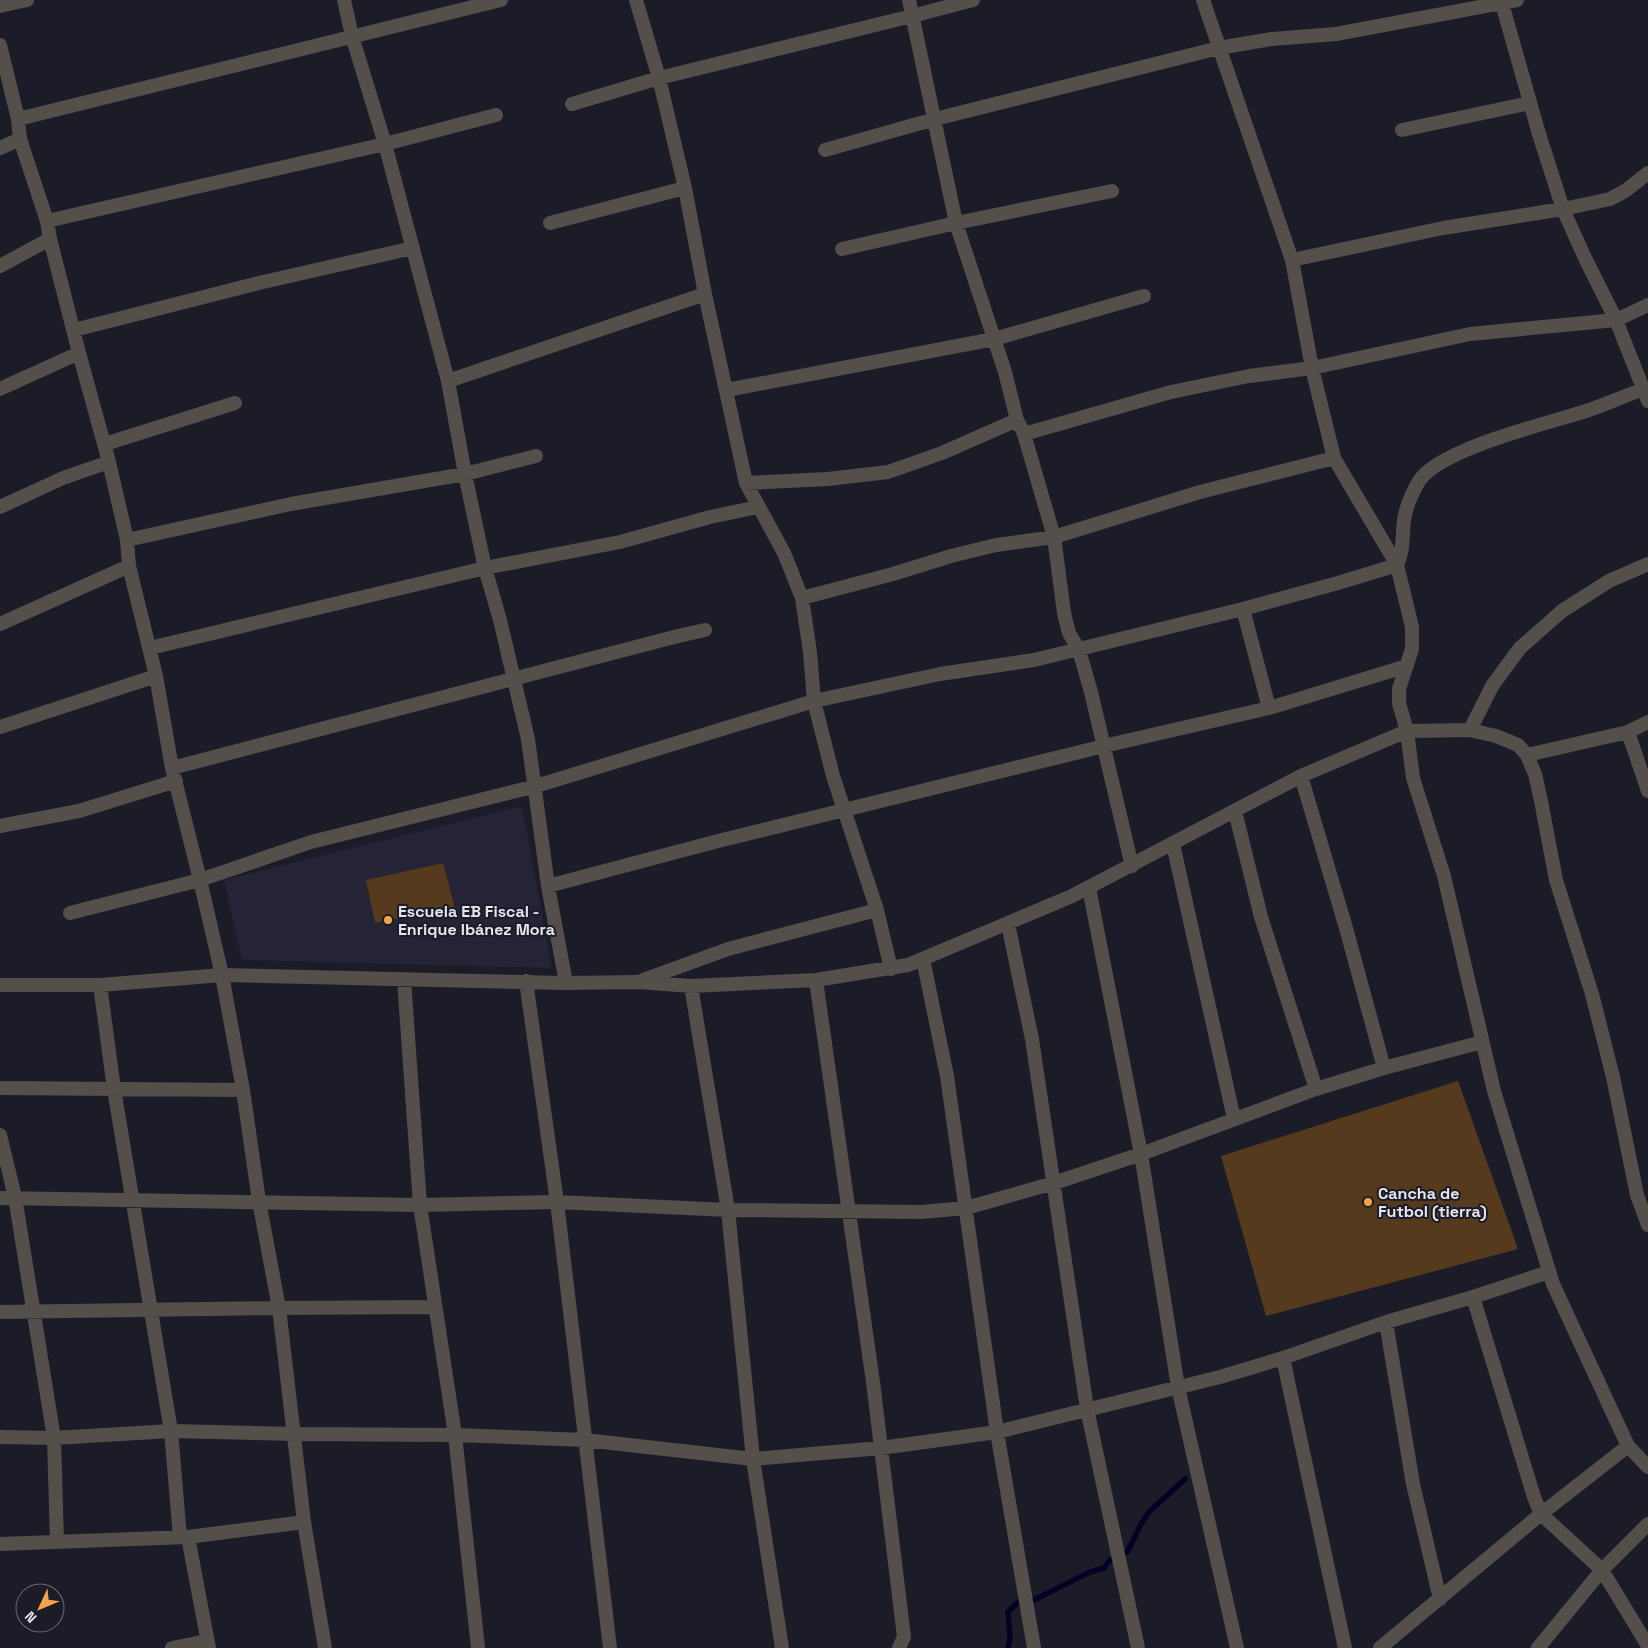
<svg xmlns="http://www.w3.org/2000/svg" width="1648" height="1648" font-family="'Space Grotesk',sans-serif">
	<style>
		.built { fill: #242436 }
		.green { fill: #563a1d }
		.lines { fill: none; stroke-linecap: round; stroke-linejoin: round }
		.stream { stroke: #060025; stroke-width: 5.5 }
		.street { stroke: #544f4a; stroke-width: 14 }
		.poi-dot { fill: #f6a248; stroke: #1b1c28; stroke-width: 2 }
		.labels { text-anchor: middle; stroke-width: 4; stroke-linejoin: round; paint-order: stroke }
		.poi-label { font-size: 16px; font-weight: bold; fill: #e4e5ed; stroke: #1b1c28; text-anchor: start }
	</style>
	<rect width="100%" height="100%" fill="#1b1c28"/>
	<path class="built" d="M522,806L552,968L242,960L224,880Z"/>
	<path class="green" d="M443,863L455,908L375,923L366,880Z
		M1458,1081L1518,1249L1266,1316L1221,1156Z"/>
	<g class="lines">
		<path class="stream" d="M1008,1648L1010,1638L1008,1612L1018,1602L1034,1600L1090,1572L1104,1568L1109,1561L1128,1551L1141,1524L1149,1512L1185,1479"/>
		<path class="street" d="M344,0L352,36L385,144L448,381L465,474L485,568L500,620L528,739L548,886L566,983
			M636,0L659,78L685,188L705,294L746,483L784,553L802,598L810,652L814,701L833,776L877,910L891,969
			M909,0L956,223L1005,372L1017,420L1024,434L1054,537L1064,613L1069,633L1079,650L1091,692L1132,866
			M1203,0L1292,260L1312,368L1334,458L1397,565L1412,627V649L1399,689V703L1407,731L1413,778L1444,876L1494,1091L1553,1284L1628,1446L1648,1467
			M1501,0L1539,134L1563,209L1585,258L1616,320L1648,401
			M0,6L27,0
			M0,45L18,119L20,139L47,221L50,239L79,353L109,462L127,540L129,566L156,676L172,768L200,880L222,975L243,1090L259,1201L279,1308L304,1522L325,1648
			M572,104L659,78L912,16L973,0
			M18,119L501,0
			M1402,130L1530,103
			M0,148L20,139
			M825,150L935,119L1219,48L1272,39L1336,34L1517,0
			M47,221L385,144L496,115
			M550,223L685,188
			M842,249L956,223L1112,191
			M1292,260L1443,228L1563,209L1610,199L1625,191L1648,173
			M0,266L50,239
			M74,330L263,282L413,248
			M448,381L705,294
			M0,389L79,353
			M727,390L994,339L1144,296
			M1024,434L1171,392L1249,376L1312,368L1470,334L1616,320L1648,305
			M105,444L235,403
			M746,483L828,479L888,472L942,453L1017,420
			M0,507L63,478L109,462
			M127,540L291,504L465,474L536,456
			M802,598L893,574L951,556L996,545L1054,537L1200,492L1334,458
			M1243,609L1269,708
			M0,624L129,566
			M150,648L485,568L620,542L710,517L758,507
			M0,727L156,676
			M1470,730L1492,686L1520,648L1562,611L1609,581L1648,564
			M1628,732L1648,791
			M1527,755L1535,774L1541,801L1556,880L1592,994L1613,1077L1637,1195L1648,1225
			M172,768L678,636L705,630
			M1301,776L1346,928L1384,1068
			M1235,811L1261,917L1316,1089
			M0,826L79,811L176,781
			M1173,844L1234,1119
			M548,886L718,841L1104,746L1269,708L1407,666
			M1089,888L1141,1154L1178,1387L1237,1648
			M70,913L200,880L311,842L536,786L814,701L940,674L1034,660L1243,609L1338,583L1397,565C1404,550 1402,536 1404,520C1406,507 1412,493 1419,481C1440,449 1545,424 1583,412C1604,405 1624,396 1644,389
			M1008,924L1032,1039L1087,1409L1138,1648
			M923,959L947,1076L997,1432L1034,1648
			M404,980L420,1205L455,1435L478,1648
			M643,980L728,949L877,910
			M816,980L873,1382L904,1637L899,1648
			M526,981L557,1202L610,1648
			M0,985H100L222,975L566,983L638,982L691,986L816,980L908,965L1072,896L1301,776L1407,731L1470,730L1496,736L1518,745L1527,755L1628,732L1648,722
			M100,985L114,1089L171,1431L180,1537
			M691,986L728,1210L753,1459L782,1648
			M0,1088L243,1090
			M0,1135L15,1197L54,1438L57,1542
			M0,1198L420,1205L557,1202L728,1210L921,1212L966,1208L1054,1183L1141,1154L1316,1089L1384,1068L1482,1042
			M1473,1297L1534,1497L1541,1514L1602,1570L1648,1646
			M0,1312L279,1308L435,1307
			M1386,1322L1413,1484L1440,1599
			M1283,1358L1345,1648
			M0,1437L54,1438L171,1431L295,1434L455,1435L585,1440L753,1459L881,1448L997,1432L1220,1377L1283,1358L1386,1322L1473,1297L1549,1272
			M188,1537L209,1648
			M0,1544L188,1537L304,1522
			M172,1648L207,1641
			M1380,1648L1541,1514L1628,1446
			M1538,1648L1602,1570L1648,1524"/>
	</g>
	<g class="poi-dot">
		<circle cx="388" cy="920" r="5"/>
		<circle cx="1368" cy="1202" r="5"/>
	</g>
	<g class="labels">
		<g class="poi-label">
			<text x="398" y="917">Escuela EB Fiscal -<tspan x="398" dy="18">Enrique Ibánez Mora</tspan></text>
			<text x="1378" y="1199">Cancha de<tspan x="1378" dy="18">Futbol (tierra)</tspan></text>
		</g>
	</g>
	<g transform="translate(40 1608) rotate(226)"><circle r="24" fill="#1b1c28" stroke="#6b6c77"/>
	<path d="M0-4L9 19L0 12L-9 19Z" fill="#f6a248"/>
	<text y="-8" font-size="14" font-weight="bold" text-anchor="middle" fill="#e4e5ed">N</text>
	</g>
</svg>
